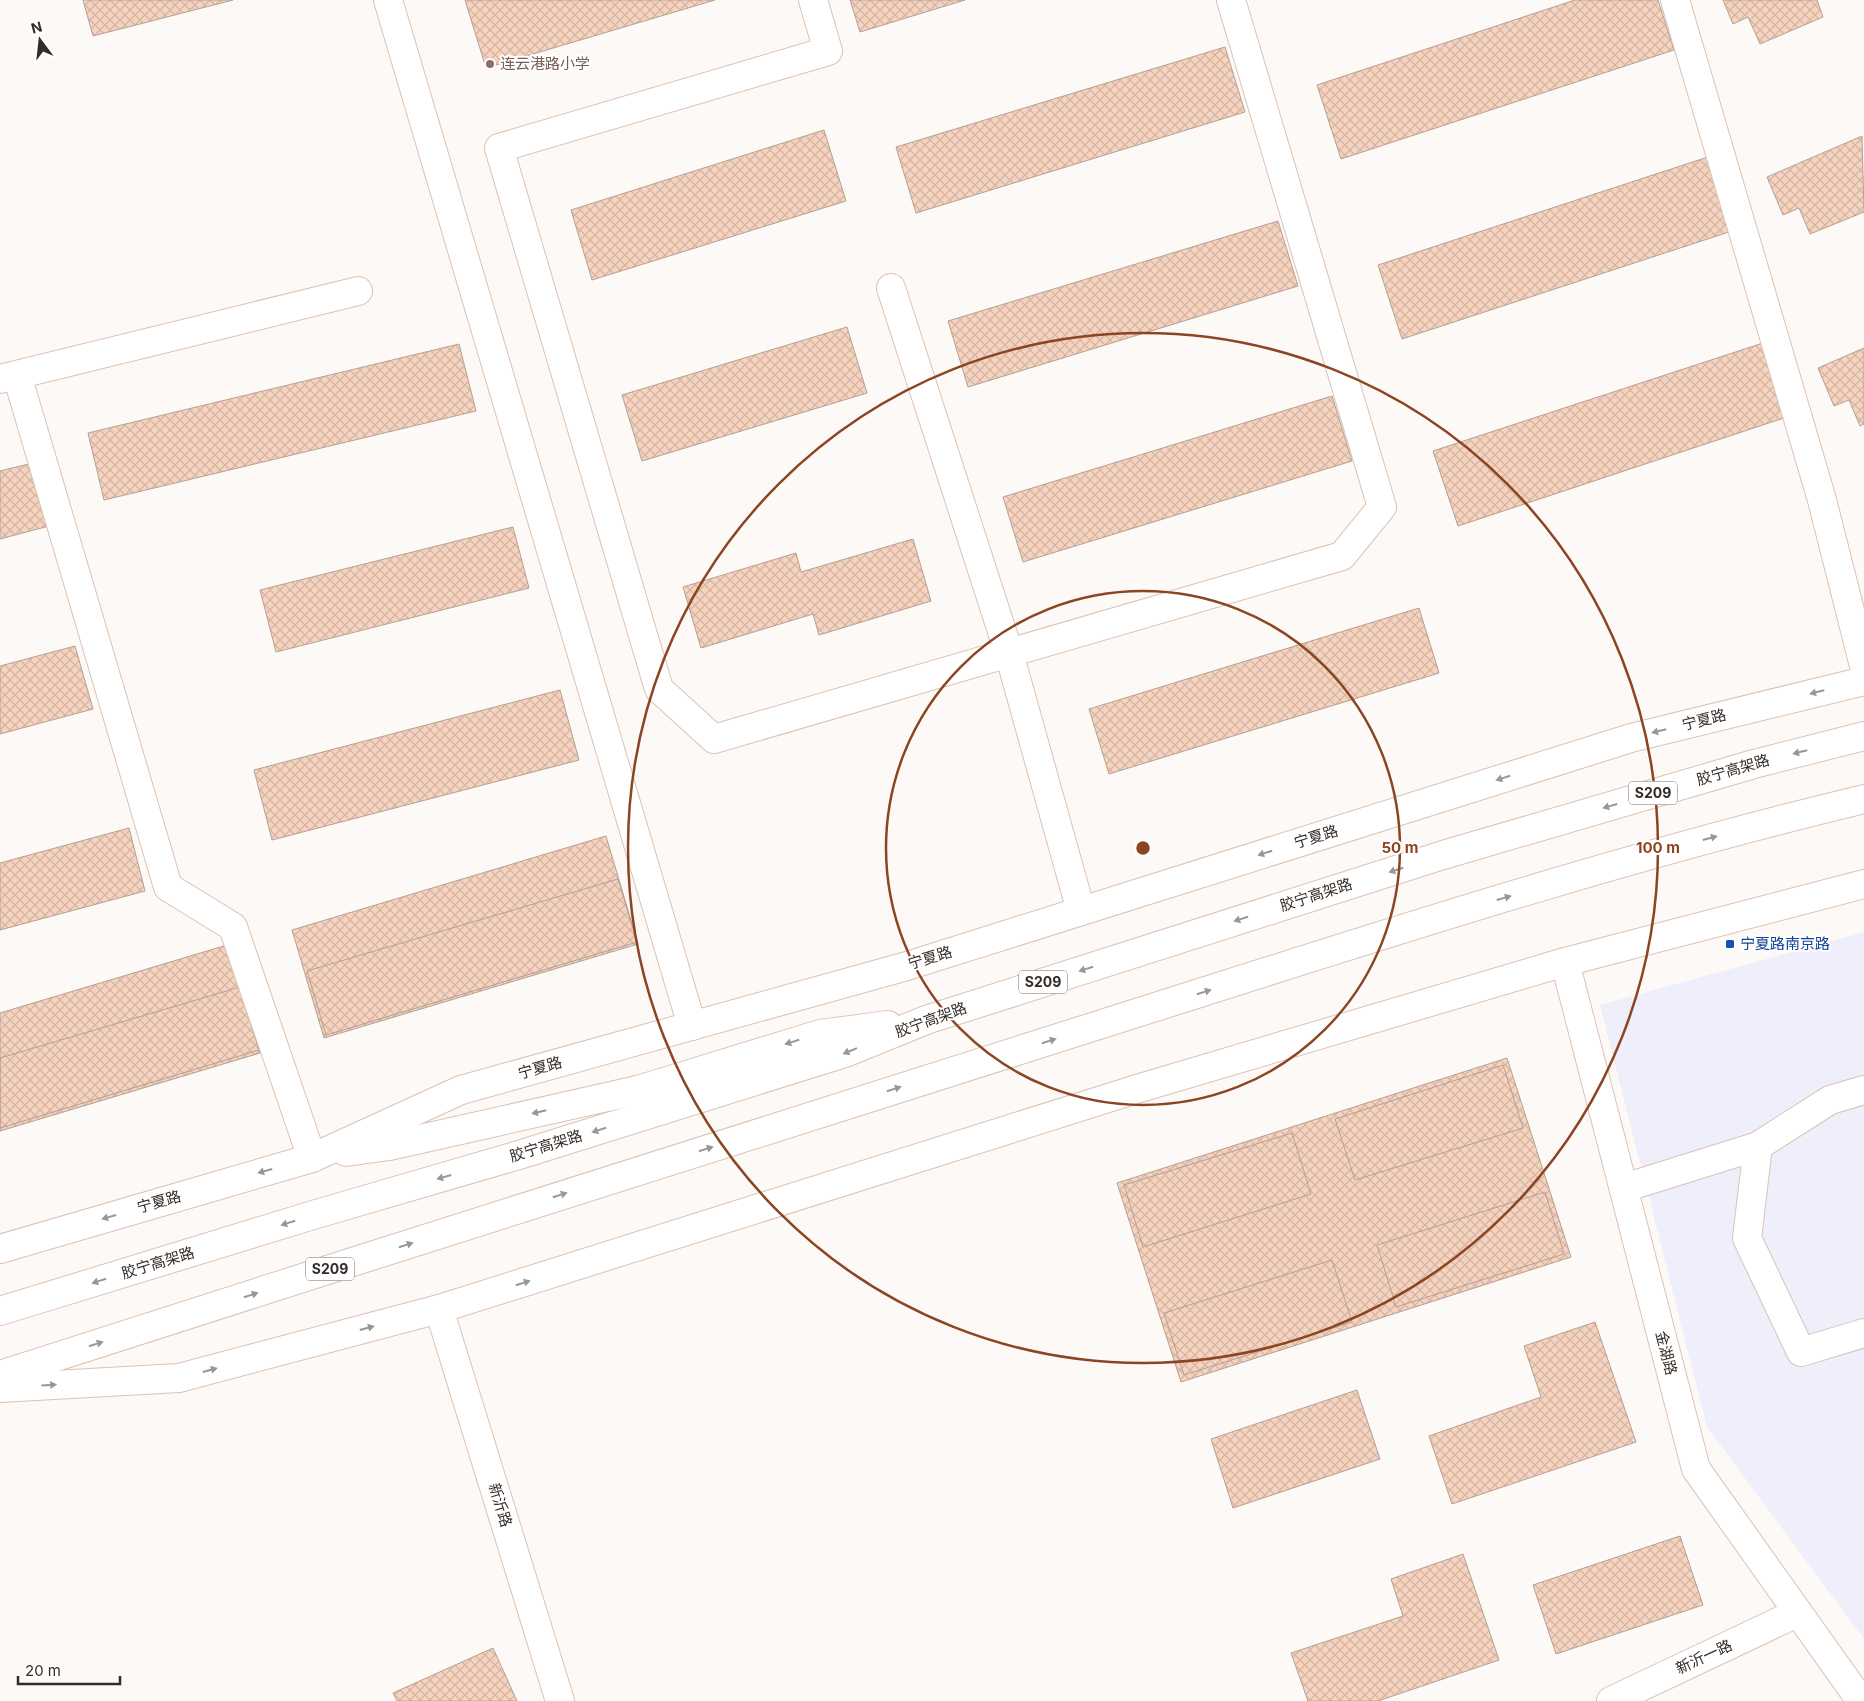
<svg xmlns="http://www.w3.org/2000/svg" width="1864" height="1701" font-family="Inter,'Noto Sans SC',sans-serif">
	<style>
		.commercial { fill: #efeefb }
		.building { fill: url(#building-cross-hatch); stroke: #b5a093 }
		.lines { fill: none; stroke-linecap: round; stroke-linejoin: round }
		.minor-casing { stroke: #dac3b6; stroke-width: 30 }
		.major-casing { stroke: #dac3b6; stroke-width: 30 }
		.highway-casing { stroke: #dac3b6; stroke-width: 30 }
		.minor { stroke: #fff; stroke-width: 28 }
		.major { stroke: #fff; stroke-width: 28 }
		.highway { stroke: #fff; stroke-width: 28 }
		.oneway { fill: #9a9693 }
		.ring { fill: none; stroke: #8c4522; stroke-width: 2.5 }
		.education-dot { fill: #8d6e63; stroke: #fff; stroke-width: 2 }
		.transit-dot { fill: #1a4fb4; stroke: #fff; stroke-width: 2 }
		.labels { text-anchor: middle; stroke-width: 4; stroke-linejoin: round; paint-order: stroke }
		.shield { fill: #fff; stroke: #726b68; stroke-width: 1 }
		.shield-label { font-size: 14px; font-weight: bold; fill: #352c27 }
		.education-label { font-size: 15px; fill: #785e54; stroke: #fff; text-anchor: start }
		.street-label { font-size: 15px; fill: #352c27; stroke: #fff }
		.transit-label { font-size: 15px; fill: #164399; stroke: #fff; text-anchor: start }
		.centre { fill: #8c4522; stroke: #fff; stroke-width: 2.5 }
		.ring-label { font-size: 15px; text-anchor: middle; font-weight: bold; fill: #8c4522; stroke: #fff; stroke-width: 4; stroke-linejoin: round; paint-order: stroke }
	</style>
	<defs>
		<pattern id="building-cross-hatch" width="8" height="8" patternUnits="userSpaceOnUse" patternTransform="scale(1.25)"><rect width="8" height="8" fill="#f6d3bf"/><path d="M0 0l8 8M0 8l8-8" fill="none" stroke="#d4b5a4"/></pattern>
	</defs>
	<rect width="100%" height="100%" fill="#fdf9f6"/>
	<path class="commercial" d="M1864,932V1639L1707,1427L1600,1005Z"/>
	<path class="building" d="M83,0H233L93,36Z
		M465,0H715L486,68Z
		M850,0H965L860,32Z
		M1575,0H1658L1674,50L1341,159L1317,85Z
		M1723,0H1817L1823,17L1760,44L1748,17L1733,24Z
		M1225,47L1245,112L916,213L896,147Z
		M824,130L846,201L592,280L571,210Z
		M1862,136L1864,212L1810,234L1799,208L1783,215L1767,177Z
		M1711,156L1735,230L1402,339L1378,265Z
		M1278,221L1298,286L968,387L948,321Z
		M847,327L867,393L642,461L622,395Z
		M1766,342L1790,416L1458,526L1433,451Z
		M459,344L476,411L104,500L88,433Z
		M1864,348V424L1860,426L1849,400L1834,406L1818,368Z
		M1332,396L1352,461L1023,562L1003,497Z
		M33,463L49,526L0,539V471Z
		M513,527L529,588L276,652L260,590Z
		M913,539L931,601L819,635L813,614L701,648L683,587L796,553L801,572Z
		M1419,608L1439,673L1109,774L1089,709Z
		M75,646L93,709L0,734V666Z
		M560,690L579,760L272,840L254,770Z
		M129,828L145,891L0,930V863Z
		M606,836L638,944L324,1038L292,930Z
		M618,879L637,942L326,1035L307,971Z
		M227,945L260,1053L0,1131V1013Z
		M240,987L259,1050L0,1128V1058Z
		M1507,1058L1571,1257L1181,1382L1117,1183Z
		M1503,1065L1523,1128L1355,1180L1335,1119Z
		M1292,1133L1311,1194L1143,1247L1124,1185Z
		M1545,1192L1564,1254L1396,1307L1377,1245Z
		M1332,1260L1352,1322L1184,1375L1164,1313Z
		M1595,1322L1636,1442L1452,1504L1429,1436L1541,1397L1524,1346Z
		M1357,1390L1380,1459L1233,1508L1211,1439Z
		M1680,1536L1703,1605L1556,1654L1533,1585Z
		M1463,1554L1499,1660L1378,1701H1308L1291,1653L1403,1616L1391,1579Z
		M493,1648L517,1701H397L393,1693Z"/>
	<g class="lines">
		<defs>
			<path id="minor" d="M388,0L692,1026
				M813,0L828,51L499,148L659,689L714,739L1342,556L1382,507L1231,0
				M1675,0L1822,500L1864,666
				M891,288L1009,653L1081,911
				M17,375L168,887L233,927L312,1158
				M0,379L358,291
				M1565,962L1696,1469L1861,1701
				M1758,1146L1747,1238L1801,1352L1864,1333
				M1624,1188L1758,1146L1830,1100L1864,1090
				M439,1309L560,1701
				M1611,1701L1797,1613"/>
			<path id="major" d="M346,1152L389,1146L638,1090
				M0,1249L312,1158L461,1090L907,966L1631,738L1864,681
				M0,1388L179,1378L439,1309L1140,1088L1565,962L1864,884"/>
			<path id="highway" d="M638,1090L820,1034L888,1025
				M0,1311L313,1215L522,1154L845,1053L926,1020L1443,855L1754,764L1864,736
				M0,1375C367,1257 734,1140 1102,1024C1355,944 1606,861 1864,799"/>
		</defs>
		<use href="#minor" class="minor-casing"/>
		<use href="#major" class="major-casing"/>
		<use href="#highway" class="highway-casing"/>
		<use href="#minor" class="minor"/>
		<use href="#major" class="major"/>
		<use href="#highway" class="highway"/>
	</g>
	<defs><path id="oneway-solid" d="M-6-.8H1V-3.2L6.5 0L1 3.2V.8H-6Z" transform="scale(1.25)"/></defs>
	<g class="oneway">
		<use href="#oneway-solid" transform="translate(1817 692) rotate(166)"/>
		<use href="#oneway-solid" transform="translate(1659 731) rotate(166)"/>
		<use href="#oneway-solid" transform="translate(1800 752) rotate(166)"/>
		<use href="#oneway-solid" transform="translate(1503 778) rotate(163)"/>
		<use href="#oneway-solid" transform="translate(1610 806) rotate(164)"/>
		<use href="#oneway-solid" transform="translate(1710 838) rotate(-15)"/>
		<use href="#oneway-solid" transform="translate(1265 853) rotate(163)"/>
		<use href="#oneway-solid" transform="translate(1396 870) rotate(162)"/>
		<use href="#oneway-solid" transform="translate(1504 898) rotate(-16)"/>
		<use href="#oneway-solid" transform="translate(1241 919) rotate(162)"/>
		<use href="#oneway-solid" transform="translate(1086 969) rotate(162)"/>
		<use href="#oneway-solid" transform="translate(1204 992) rotate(-17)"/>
		<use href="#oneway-solid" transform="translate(1049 1041) rotate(-17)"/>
		<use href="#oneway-solid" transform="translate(792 1042) rotate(163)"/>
		<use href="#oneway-solid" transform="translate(850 1051) rotate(158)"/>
		<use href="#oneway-solid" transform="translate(894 1089) rotate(-17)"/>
		<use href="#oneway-solid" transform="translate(539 1112) rotate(167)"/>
		<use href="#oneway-solid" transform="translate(599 1130) rotate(162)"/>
		<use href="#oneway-solid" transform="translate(706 1149) rotate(-17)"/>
		<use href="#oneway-solid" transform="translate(265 1171) rotate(164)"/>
		<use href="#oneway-solid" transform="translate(444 1177) rotate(164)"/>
		<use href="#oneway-solid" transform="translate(560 1195) rotate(-18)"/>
		<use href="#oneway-solid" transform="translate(109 1217) rotate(164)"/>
		<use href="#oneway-solid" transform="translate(288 1223) rotate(163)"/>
		<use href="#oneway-solid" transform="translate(406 1245) rotate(-18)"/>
		<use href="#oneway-solid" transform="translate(99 1281) rotate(163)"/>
		<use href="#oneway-solid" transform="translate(523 1283) rotate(-18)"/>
		<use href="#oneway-solid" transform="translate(251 1295) rotate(-18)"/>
		<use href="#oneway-solid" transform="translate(367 1328) rotate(-15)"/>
		<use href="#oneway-solid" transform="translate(96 1344) rotate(-18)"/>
		<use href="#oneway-solid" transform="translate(210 1370) rotate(-15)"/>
		<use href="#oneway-solid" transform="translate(49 1385) rotate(-3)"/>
	</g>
	<g class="ring">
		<circle cx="1143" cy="848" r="257"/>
		<circle cx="1143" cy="848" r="515"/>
	</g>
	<circle class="education-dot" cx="490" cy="64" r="5"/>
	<rect class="transit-dot" x="1725" y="939" width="10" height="10" rx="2.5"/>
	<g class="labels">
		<g class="shield">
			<rect x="1629" y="781.5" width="48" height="23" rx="4"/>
			<rect x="1019" y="970.5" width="48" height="23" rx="4"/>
			<rect x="306" y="1257.5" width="48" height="23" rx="4"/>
		</g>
		<g class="shield-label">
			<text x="1653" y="798">S209</text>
			<text x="1043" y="987">S209</text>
			<text x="330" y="1274">S209</text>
		</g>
		<g class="education-label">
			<text x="500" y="69">连云港路小学</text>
		</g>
		<g class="street-label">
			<text transform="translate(1704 720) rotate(-14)" y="5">宁夏路</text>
			<text transform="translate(1733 770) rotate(-16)" y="5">胶宁高架路</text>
			<text transform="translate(1316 837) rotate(-17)" y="5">宁夏路</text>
			<text transform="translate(1316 895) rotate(-18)" y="5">胶宁高架路</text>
			<text transform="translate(930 958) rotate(-17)" y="5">宁夏路</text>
			<text transform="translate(931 1020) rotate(-20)" y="5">胶宁高架路</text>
			<text transform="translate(540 1068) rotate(-16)" y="5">宁夏路</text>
			<text transform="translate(546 1146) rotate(-17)" y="5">胶宁高架路</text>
			<text transform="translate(159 1202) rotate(-16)" y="5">宁夏路</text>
			<text transform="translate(158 1263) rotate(-17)" y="5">胶宁高架路</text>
			<text transform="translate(1666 1353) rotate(76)" y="5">金湖路</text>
			<text transform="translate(500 1505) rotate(73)" y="5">新沂路</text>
			<text transform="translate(1704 1657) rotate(-25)" y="5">新沂一路</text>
		</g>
		<g class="transit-label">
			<text x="1740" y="949">宁夏路南京路</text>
		</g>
	</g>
	<circle cx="1143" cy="848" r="8" class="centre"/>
	<g class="ring-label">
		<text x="1400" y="853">50 m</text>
		<text x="1658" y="853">100 m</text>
	</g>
	<g transform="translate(40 40) rotate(345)" stroke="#ffffff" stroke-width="4" paint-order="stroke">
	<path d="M0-4L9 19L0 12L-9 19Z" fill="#352c27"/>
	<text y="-8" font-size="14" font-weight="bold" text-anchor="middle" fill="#352c27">N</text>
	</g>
	<path d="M18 1676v8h102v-8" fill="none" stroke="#352c27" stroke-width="2.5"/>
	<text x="25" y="1676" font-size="15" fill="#352c27" stroke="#ffffff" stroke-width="4" paint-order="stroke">20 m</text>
</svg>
